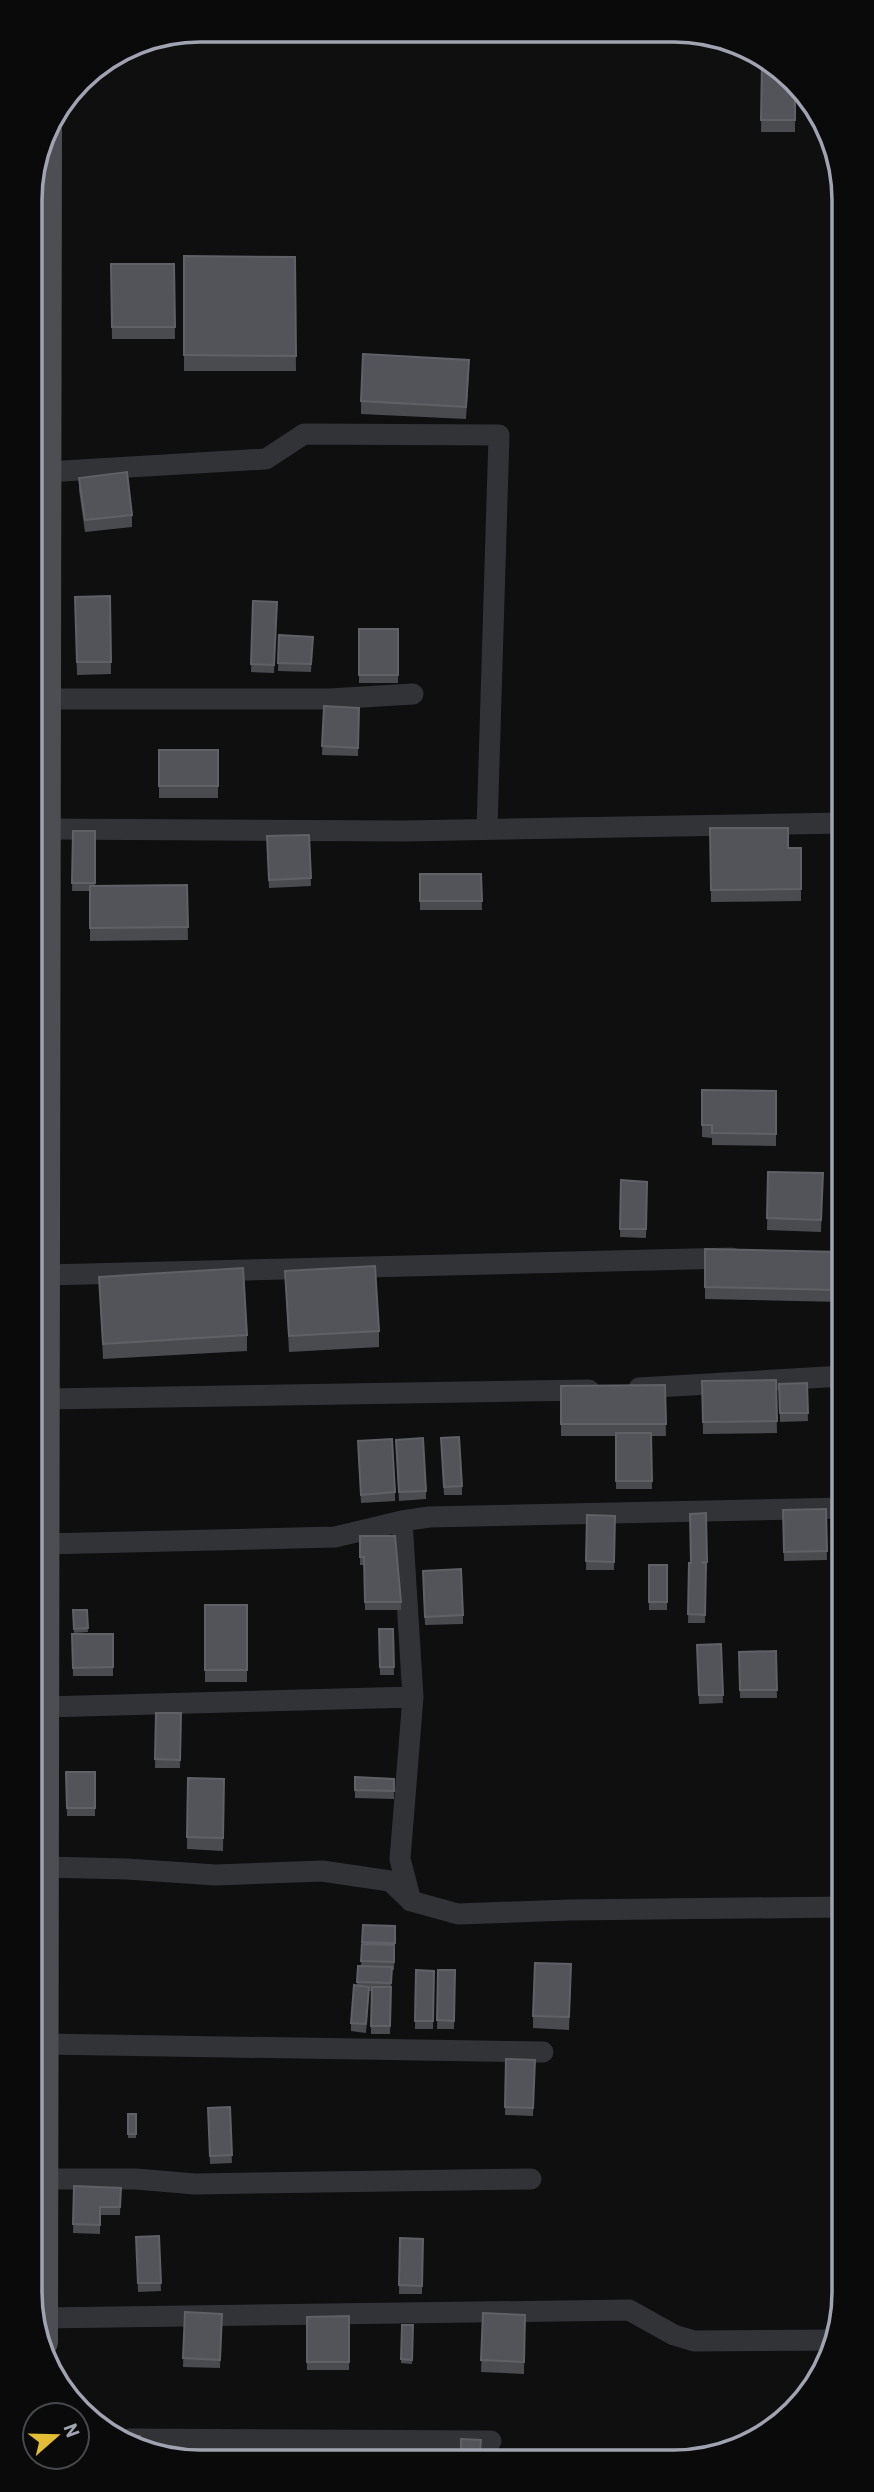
<svg xmlns="http://www.w3.org/2000/svg" width="874" height="2492" font-family="Barlow,sans-serif">
	<style>
		.lines { fill: none; stroke-linecap: round; stroke-linejoin: round }
		.street { stroke: #323337; stroke-width: 21 }
		.primary { stroke: #4d4d54; stroke-width: 32 }
		.wall { fill: #4a4b4f }
		.building { fill: #53545a; stroke: #5f6167; stroke-width: 2 }
		.rim { fill: none; stroke: #a1a4b0; stroke-width: 3.5 }
	</style>
	<rect width="100%" height="100%" fill="#0f0f10"/>
	<g class="lines">
		<path class="street" d="M46,472L266,459L304,434L499,435L487,829
			M46,699H329L413,694
			M46,829L405,831L842,823
			M45,1275L732,1258
			M639,1388L843,1376
			M45,1399L589,1390
			M402,1521L413,1697L400,1859L411,1901L458,1914L569,1910L843,1907
			M44,1544L335,1537L402,1521L429,1517L843,1508
			M44,1707L413,1697
			M44,1867L127,1869L215,1875L322,1871L390,1881L411,1901
			M44,2044L543,2052
			M43,2179H136L195,2184L531,2179
			M42,2318L629,2310L674,2335L694,2341L835,2340
			M129,2439L491,2441"/>
		<path class="primary" d="M42,2342L46,131"/>
	</g>
	<path class="wall" d="M762,62L795,82V132H761Z
		M184,256L295,257L296,371H184Z
		M111,264H174L175,339H112Z
		M469,373L466,419L361,414V401Z
		M79,478L132,515V527L85,532L79,490Z
		M110,596L111,674L77,675L75,597Z
		M253,601L277,602L274,673L251,672Z
		M359,629H398V683H359Z
		M279,635L313,637L311,672L278,671Z
		M324,706L359,708L358,756L322,755Z
		M159,750H218V798H159Z
		M710,828L788,848H801V901L711,902Z
		M73,831H95V886L187,885L188,940L90,941V891H72Z
		M309,835L311,886L269,888L267,836Z
		M420,874H481L482,910H420Z
		M702,1090L776,1091V1146L712,1145V1138L702,1137Z
		M768,1172L823,1173L821,1232L767,1230Z
		M621,1180L647,1182L646,1238L620,1237Z
		M705,1249L842,1252V1302L705,1299Z
		M285,1271L379,1331V1347L289,1352Z
		M99,1277L247,1335V1351L103,1359Z
		M776,1380L777,1433L703,1434L702,1381Z
		M807,1383L808,1421L780,1422L779,1384Z
		M665,1385L666,1436H651L652,1489H616V1436H561V1386Z
		M441,1438L462,1486V1495H444Z
		M396,1448L426,1491V1499L399,1501Z
		M358,1450L395,1492V1501L361,1503Z
		M826,1509L827,1560L784,1561L783,1510Z
		M706,1513L707,1570H706L705,1623H688L689,1563H691Z
		M587,1515L615,1516L614,1570H586Z
		M360,1536L401,1602V1610H365L364,1565H360Z
		M649,1565H667V1610H649Z
		M423,1580L463,1615V1624L425,1625Z
		M205,1605H247V1682H205Z
		M73,1610H87L88,1632L74,1633Z
		M379,1629H393L394,1675H380Z
		M72,1634H113V1676H73Z
		M721,1644L723,1703L699,1704L697,1645Z
		M776,1651L777,1698H740L739,1652Z
		M156,1713H181L180,1768H155Z
		M66,1772H95V1816H67Z
		M355,1777L394,1779V1799L355,1798Z
		M188,1778L224,1779L223,1851L187,1849Z
		M363,1925L395,1926L394,1970H392L391,1992L390,2034H371V1991H369L366,2033L351,2031V2023L357,1986L358,1966H361Z
		M416,1970L434,1971L433,2029H415Z
		M438,1970H455L454,2029H437Z
		M571,1976L569,2030L533,2028V2016Z
		M506,2059L535,2060L533,2116L505,2115Z
		M230,2107L232,2163L210,2164L208,2108Z
		M128,2114H136V2138H128Z
		M74,2186L121,2188L120,2215H100V2234L73,2233Z
		M159,2236L161,2291L138,2292L136,2237Z
		M400,2238L423,2239L422,2294H399Z
		M185,2312L222,2314L220,2368L183,2367Z
		M483,2313L525,2315L524,2374L481,2372Z
		M349,2316V2370H307V2317Z
		M402,2325H413L412,2364L401,2363Z
		M461,2439L481,2440L480,2456L475,2455L460,2459Z"/>
	<path class="building" d="M762,62L794,79L795,82V120H761Z
		M184,256L295,257L296,356L184,355Z
		M111,264H174L175,327H112Z
		M363,354L469,360L466,407L361,401Z
		M127,472L132,515L85,520L79,478Z
		M110,596L111,662H77L75,597Z
		M253,601L277,602L274,665L251,664Z
		M359,629H398V675H359Z
		M279,635L313,637L311,664L278,663Z
		M324,706L359,708L358,748L322,746Z
		M159,750H218V786H159Z
		M710,828H788V848H801V889L711,890Z
		M73,831H95V883H72Z
		M309,835L311,878L269,880L267,836Z
		M420,874H481L482,901H420Z
		M187,885L188,927L90,928V886Z
		M702,1090L776,1091V1134L712,1133V1125H702Z
		M768,1172L823,1173L821,1220L767,1218Z
		M621,1180L647,1182L646,1229H620Z
		M705,1249L842,1252V1290L705,1287Z
		M375,1266L379,1331L289,1336L285,1271Z
		M243,1268L247,1335L103,1344L99,1277Z
		M776,1380L777,1421L703,1422L702,1381Z
		M807,1383L808,1413H780L779,1384Z
		M665,1385L666,1424H561V1386Z
		M616,1433H651L652,1481H616Z
		M459,1437L462,1486L444,1487L441,1438Z
		M423,1438L426,1491L399,1492L396,1440Z
		M392,1439L395,1492L361,1495L358,1441Z
		M826,1509L827,1551L784,1552L783,1510Z
		M706,1513L707,1562H702L706,1564L705,1615L688,1614L689,1563H691L690,1514Z
		M587,1515L615,1516L614,1562L586,1561Z
		M360,1536H395L401,1602H365L364,1557H360Z
		M649,1565H667V1602H649Z
		M461,1569L463,1615L425,1617L423,1571Z
		M205,1605H247V1670H205Z
		M73,1610H87L88,1628L74,1629Z
		M379,1629H393L394,1667H380Z
		M72,1634H113V1667L73,1668Z
		M721,1644L723,1695H699L697,1645Z
		M776,1651L777,1690H740L739,1652Z
		M156,1713H181L180,1760L155,1759Z
		M66,1772H95V1808H67Z
		M355,1777L394,1779V1791L355,1790Z
		M188,1778L224,1779L223,1838L187,1837Z
		M363,1925L395,1926V1943L362,1942Z
		M362,1944L394,1945V1962L361,1961Z
		M535,1963L571,1964L569,2017L533,2016Z
		M358,1966L392,1967L391,1983L357,1982Z
		M416,1970L434,1971L433,2021H415Z
		M438,1970H455L454,2021L437,2020Z
		M354,1985L369,1987L366,2024L351,2023Z
		M372,1987H391L390,2026H371Z
		M506,2059L535,2060L533,2108L505,2107Z
		M230,2107L232,2155L210,2156L208,2108Z
		M128,2114H136V2134H128Z
		M74,2186L121,2188L120,2207H100V2225L73,2224Z
		M159,2236L161,2283H138L136,2237Z
		M400,2238L423,2239L422,2286L399,2285Z
		M185,2312L222,2314L220,2360L183,2358Z
		M483,2313L525,2315L524,2362L481,2360Z
		M349,2316V2362H307V2317Z
		M402,2325H413L412,2360L401,2359Z
		M123,2436H140V2444Z
		M461,2439L481,2440L480,2451H461Z
		M461,2452L475,2453L474,2459H460Z"/>
	<path d="M0 0H874V2492H0ZM200 42H674A158 158 0 0 1 832 200V2292A158 158 0 0 1 674 2450H200A158 158 0 0 1 42 2292V200A158 158 0 0 1 200 42Z" fill="#0a0a0b" fill-rule="evenodd"/>
	<path class="rim" d="M200 42H674A158 158 0 0 1 832 200V2292A158 158 0 0 1 674 2450H200A158 158 0 0 1 42 2292V200A158 158 0 0 1 200 42Z"/>
	<g transform="translate(56 2436) rotate(70)"><circle r="33" fill="#0a0a0b" stroke="#46484d" stroke-width="2"/>
	<path d="M0-5L12 26L0 18L-12 26Z" fill="#e3bd34"/>
	<text y="-10" font-size="19" font-weight="bold" text-anchor="middle" fill="#a1a4b0">N</text>
	</g>
</svg>
